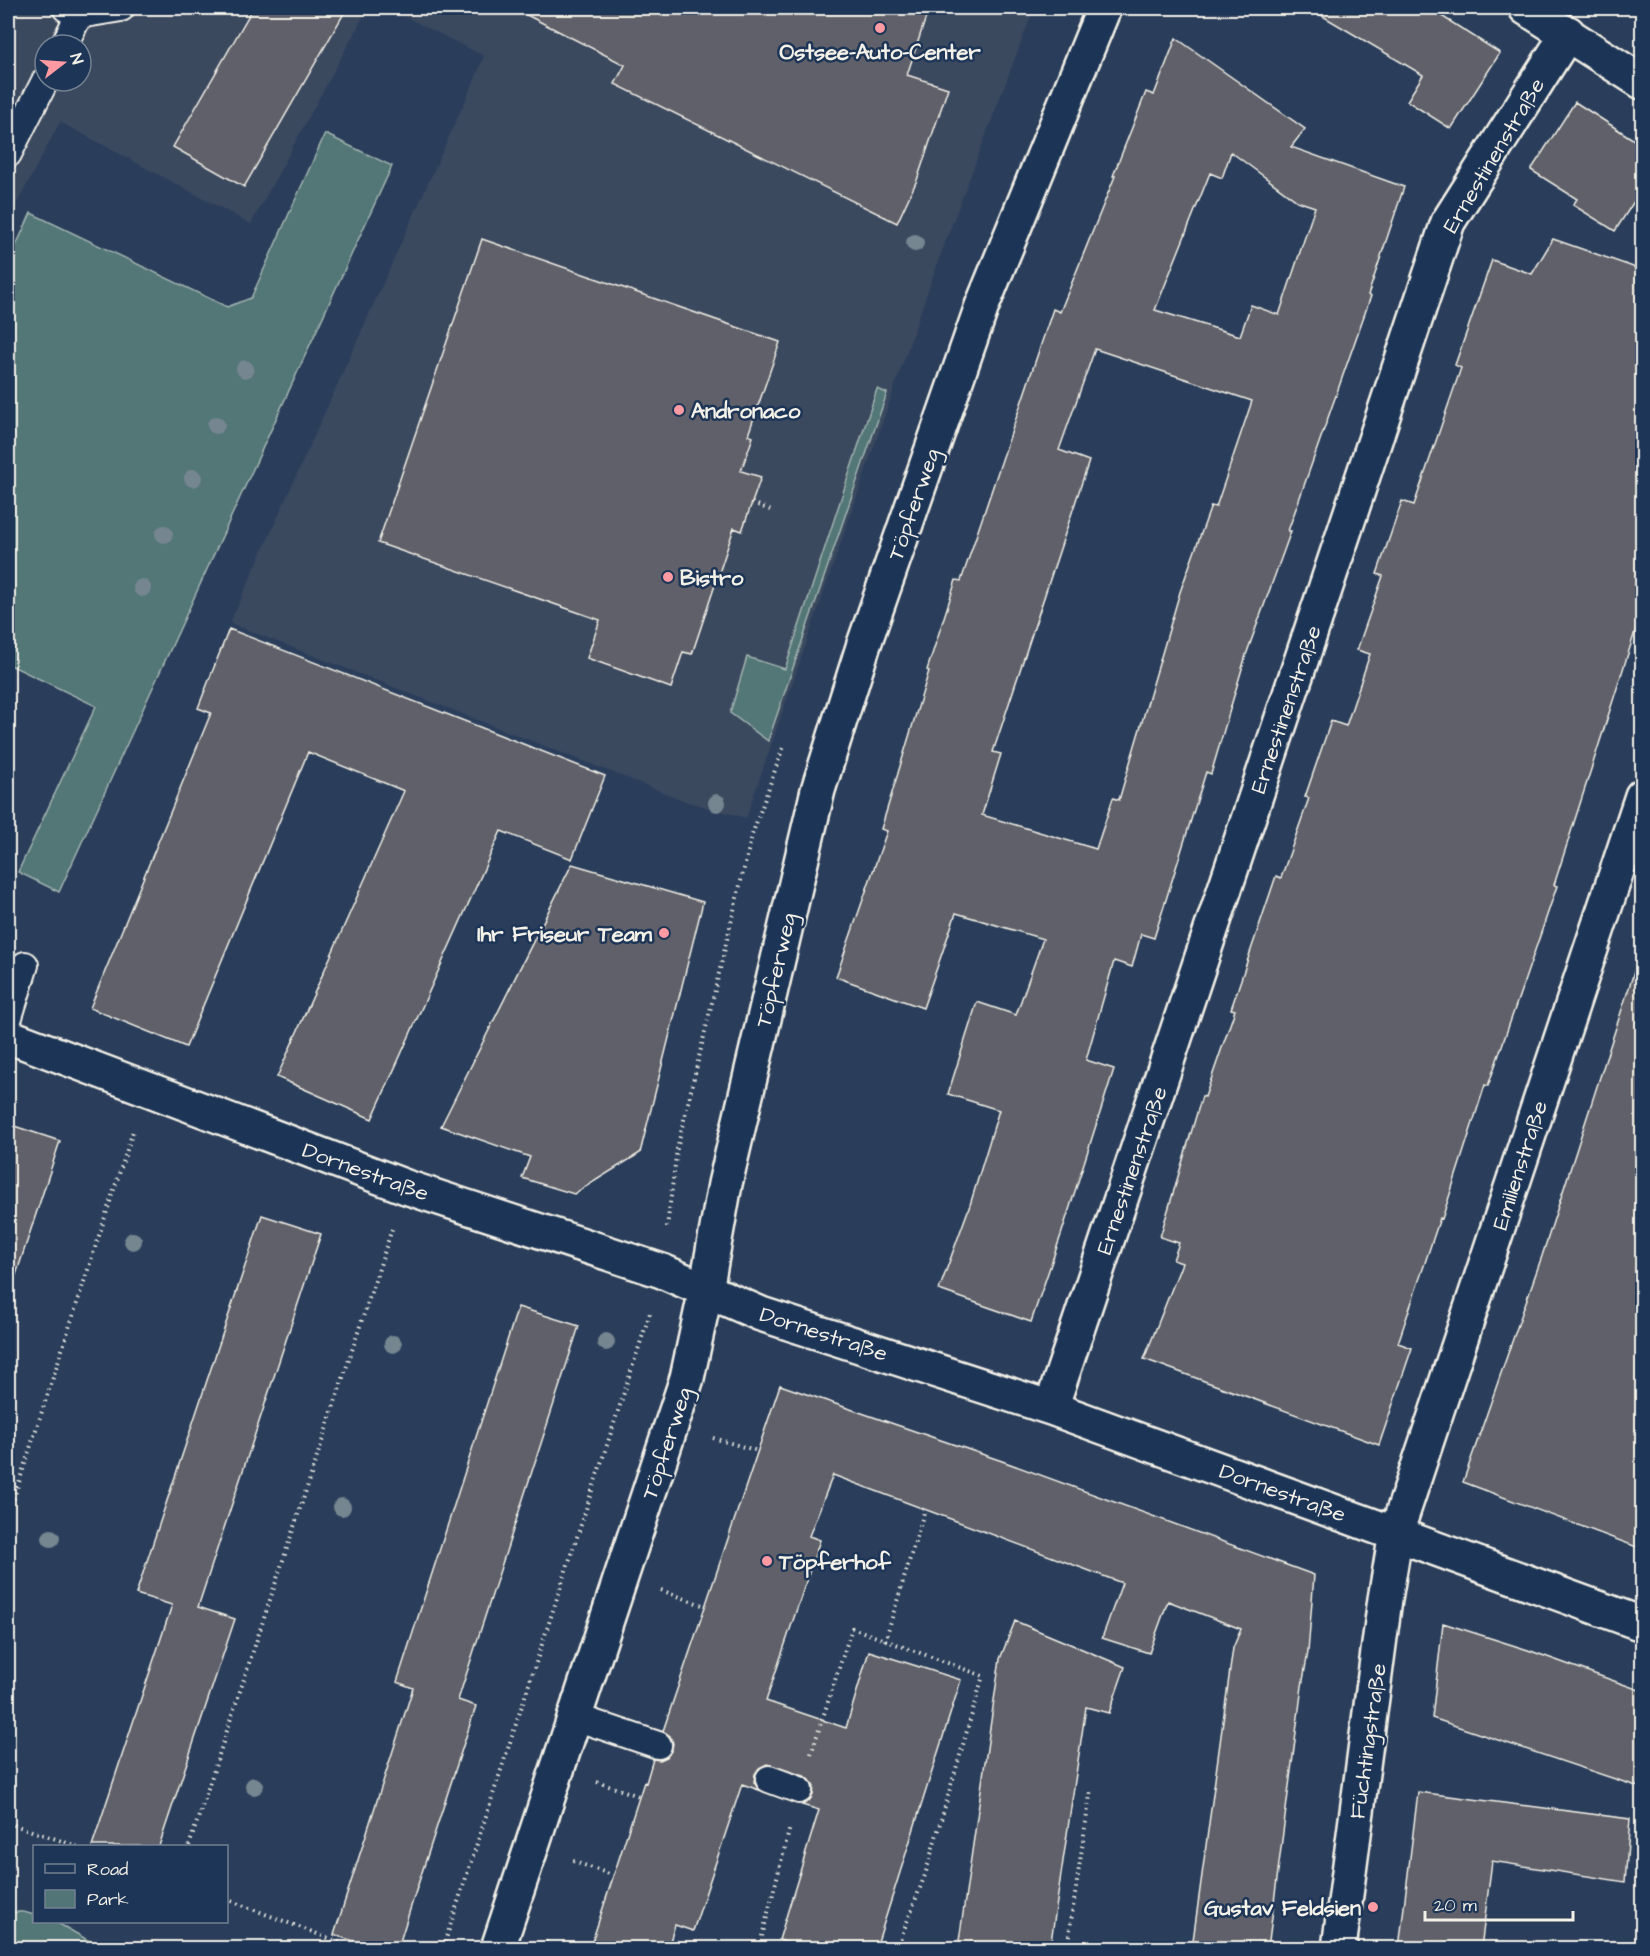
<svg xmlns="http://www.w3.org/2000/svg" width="1650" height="1956" font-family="'Architects Daughter',sans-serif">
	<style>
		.built { fill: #3a485f; fill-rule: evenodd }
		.green { fill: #527677; stroke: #a3b4b0; stroke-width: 1.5 }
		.building { fill: #5f6169; stroke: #f4f1e8; stroke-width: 1.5; fill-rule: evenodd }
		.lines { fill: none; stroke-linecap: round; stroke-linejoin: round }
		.service-casing { stroke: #f4f1e8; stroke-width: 30 }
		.minor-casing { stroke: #f4f1e8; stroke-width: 38 }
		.secondary-casing { stroke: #f4f1e8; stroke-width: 38 }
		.path { stroke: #f4f1e8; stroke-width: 4; stroke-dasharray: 1.5 4.5; stroke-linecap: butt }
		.service { stroke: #1d3557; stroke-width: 26 }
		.minor { stroke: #1d3557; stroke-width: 33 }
		.secondary { stroke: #1d3557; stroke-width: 33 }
		.tree { fill: #758690 }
		.poi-dot { fill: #ff9aa2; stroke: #1d3557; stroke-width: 2 }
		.labels { text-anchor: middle; stroke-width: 5; stroke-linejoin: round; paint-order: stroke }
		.poi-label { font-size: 22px; font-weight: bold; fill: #f4f1e8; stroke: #1d3557; text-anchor: start }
		.street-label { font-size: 22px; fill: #f4f1e8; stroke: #1d3557 }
	</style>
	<rect width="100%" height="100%" fill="#2a3e5b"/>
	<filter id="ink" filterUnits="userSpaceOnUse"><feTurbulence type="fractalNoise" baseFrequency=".0167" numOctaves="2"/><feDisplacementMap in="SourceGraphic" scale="12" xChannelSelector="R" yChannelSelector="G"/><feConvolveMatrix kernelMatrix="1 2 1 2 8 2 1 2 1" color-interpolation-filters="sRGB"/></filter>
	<g filter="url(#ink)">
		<path class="built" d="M8,8H368L251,224L60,122L8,220ZM45,45H81V81H45Z
			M388,8H1034L937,264L746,818L688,802L230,623L475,79L484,56Z"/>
		<path class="green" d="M325,134L392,166L59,892L18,872L96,706L8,664V263L31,213L227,307L251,298Z
			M877,389L887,393L768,741L730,713L747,657L785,669Z
			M8,1912H24L34,1915V1922H56L102,1948H8Z"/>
		<path class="building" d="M253,8H347L244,187L173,147Z
			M513,8H929L907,75L948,88L917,180L897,223L615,84L625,65Z
			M1309,8H1429L1500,53L1451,129L1407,101L1423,75Z
			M1176,38L1305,129L1291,147L1404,187L1368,295L1371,296L1288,531H1291L1246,655L1211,774L1206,772L1154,938L1141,934L1132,967L1114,961L1086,1060L1114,1069L1061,1235L1031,1322L939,1290L970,1205L999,1110L948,1094L977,1002L1016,1015L1043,939L956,913L923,1008L836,977L887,831L881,829L929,671L927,670L956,580L961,581L1053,309L1060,312L1115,176H1113L1146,92L1154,95ZM1231,152L1297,201L1315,207L1279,315L1251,305L1240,336L1155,310L1210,173L1222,178ZM1095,349L1252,401L1216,507L1211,506L1180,592L1119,800L1113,798L1096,849L982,815L1001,754L993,752L1089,461L1059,450Z
			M1575,102L1642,145V189L1615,231L1573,205L1577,199L1531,170Z
			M482,239L780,342L748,435L753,437L741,471L761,477L742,531L734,528L692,654L683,652L671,688L587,658L600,620L378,543Z
			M1553,239L1642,270V610L1554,885L1557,886L1542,930L1488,1086L1485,1085L1442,1219L1440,1218L1398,1343L1412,1348L1379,1445L1144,1359L1182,1263L1173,1260L1179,1243L1160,1237L1202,1096L1205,1097L1235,1010L1231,1009L1276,876L1281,878L1309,798L1305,797L1331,721L1346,726L1370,654L1357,650L1383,576L1377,574L1402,501L1414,505L1461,368L1455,365L1492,260L1532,274Z
			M229,629L605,776L572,859L501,831L372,1119L277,1077L404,791L308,752L186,1047L90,1008L211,713L198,708Z
			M572,864L703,902L640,1153L574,1194L522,1178L530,1157L441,1126Z
			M1635,969L1642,970V1549L1463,1482L1542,1256Z
			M8,1124L60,1141L15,1278L8,1277Z
			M262,1215L321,1234L198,1607L235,1619L159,1846H92L172,1605L136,1594Z
			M518,1307L579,1326L458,1700L476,1706L413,1900L398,1948H377L334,1935L413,1688L397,1682Z
			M780,1385L1002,1461L1314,1575L1308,1652L1302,1686L1268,1948H1192L1233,1648L1241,1629L1168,1601L1149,1653L1102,1638L1122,1583L833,1475L809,1536L820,1540L766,1701L846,1728L869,1651L961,1680L876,1948H806L779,1940L819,1810L802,1805L809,1801L813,1795L814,1787L810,1780L804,1776L767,1764L759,1768L755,1774L754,1782L759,1790L742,1784L693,1931L675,1925L668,1948H590L644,1782L646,1783L653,1759L660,1760L667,1757L672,1749L673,1743L670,1736L663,1731Z
			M1015,1621L1125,1667L1109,1713L1086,1707L1050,1948H958L1000,1659Z
			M1443,1623L1528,1650L1642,1691V1788L1432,1718Z
			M1418,1792L1630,1819L1625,1882L1492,1861L1481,1948H1399Z"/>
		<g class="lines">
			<defs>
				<path id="service" d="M79,15L121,8
					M64,45L79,15L66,8
					M8,154L45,81
					M8,1020L25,965
					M575,1717L658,1745
					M769,1779L799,1790"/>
				<path id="minor" d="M1526,8L1642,82
					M8,1036L406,1187L662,1271L761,1314L1051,1408L1642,1624
					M1051,1408L1448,222L1568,33
					M1339,1948L1385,1599L1396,1533L1642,796"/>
				<path id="secondary" d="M498,1948L687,1378L706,1290L725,1184L818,790L863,647L982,306L1104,8"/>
			</defs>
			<use href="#service" class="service-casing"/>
			<use href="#minor" class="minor-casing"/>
			<use href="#secondary" class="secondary-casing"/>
			<path class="path" d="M752,503L770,510
				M667,1227L677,1149L752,835L784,745
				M713,1438L758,1451
				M8,1516L134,1128
				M661,1590L705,1606
				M885,1641L925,1509
				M811,1754L852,1628L983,1676L925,1875L897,1948
				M597,1782L639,1796
				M8,1823L77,1846
				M189,1846L392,1229
				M573,1861L615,1876
				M226,1899L354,1948
				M546,1942L568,1948
				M443,1948L650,1313
				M759,1948L790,1827
				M1067,1948L1091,1788"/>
			<use href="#service" class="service"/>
			<use href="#minor" class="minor"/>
			<use href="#secondary" class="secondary"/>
		</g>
		<g class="tree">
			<circle cx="915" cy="243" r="9"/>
			<circle cx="245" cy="369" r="9"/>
			<circle cx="216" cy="425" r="9"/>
			<circle cx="193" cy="478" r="9"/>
			<circle cx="164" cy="534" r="9"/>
			<circle cx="142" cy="588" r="9"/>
			<circle cx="717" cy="803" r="9"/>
			<circle cx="133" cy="1241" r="9"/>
			<circle cx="606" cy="1342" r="9"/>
			<circle cx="393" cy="1344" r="9"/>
			<circle cx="342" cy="1507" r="9"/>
			<circle cx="51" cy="1538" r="9"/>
			<circle cx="254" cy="1786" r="9"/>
		</g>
	</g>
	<g class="poi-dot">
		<circle cx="880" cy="28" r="6"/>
		<circle cx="679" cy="410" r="6"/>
		<circle cx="668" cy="577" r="6"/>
		<circle cx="664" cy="933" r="6"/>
		<circle cx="767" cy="1561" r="6"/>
		<circle cx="1373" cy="1907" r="6"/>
	</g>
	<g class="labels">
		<g class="poi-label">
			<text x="880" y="59" text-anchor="middle">Ostsee-Auto-Center</text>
			<text x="691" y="418">Andronaco</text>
			<text x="680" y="585">Bistro</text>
			<text x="652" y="941" text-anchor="end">Ihr Friseur Team</text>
			<text x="779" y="1569">Töpferhof</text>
			<text x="1361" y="1915" text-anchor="end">Gustav Feldsien</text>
		</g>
		<g class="street-label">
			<text transform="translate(1493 155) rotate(-59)" y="8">Ernestinenstraße</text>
			<text transform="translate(913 504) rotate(-71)" y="8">Töpferweg</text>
			<text transform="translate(1285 709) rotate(-71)" y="8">Ernestinenstraße</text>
			<text transform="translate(775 970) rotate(-77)" y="8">Töpferweg</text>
			<text transform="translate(1519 1165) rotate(-72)" y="8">Emilienstraße</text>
			<text transform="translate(1131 1170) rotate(-71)" y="8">Ernestinenstraße</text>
			<text transform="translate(366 1171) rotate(20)" y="8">Dornestraße</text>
			<text transform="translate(824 1333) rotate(18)" y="8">Dornestraße</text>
			<text transform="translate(666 1443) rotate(-72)" y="8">Töpferweg</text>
			<text transform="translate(1283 1492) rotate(20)" y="8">Dornestraße</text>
			<text transform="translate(1367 1741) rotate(-82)" y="8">Füchtingstraße</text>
		</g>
	</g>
	<rect width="1650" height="1956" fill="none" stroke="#1d3557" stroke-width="30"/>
	<rect x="15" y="15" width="1620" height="1926" fill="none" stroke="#f4f1e8" stroke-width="2" filter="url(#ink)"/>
	<rect x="33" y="1845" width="195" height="78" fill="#1d3557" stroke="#738091" stroke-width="1.5"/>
	<rect x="45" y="1864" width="30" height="9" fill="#1d3557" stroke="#738091" stroke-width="1.5"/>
	<text x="87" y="1875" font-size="18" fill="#f4f1e8">Road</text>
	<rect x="45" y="1890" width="30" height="18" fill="#527677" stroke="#738091" stroke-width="1.5"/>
	<text x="87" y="1905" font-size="18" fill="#f4f1e8">Park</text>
	<g transform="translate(63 63) rotate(73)"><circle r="28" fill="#1d3557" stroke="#738091" stroke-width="1.5"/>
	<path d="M0-4.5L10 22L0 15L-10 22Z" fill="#ff9aa2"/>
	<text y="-9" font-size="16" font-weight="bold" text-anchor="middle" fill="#f4f1e8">N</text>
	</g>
	<path d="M1425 1911v9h148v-9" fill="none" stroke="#f4f1e8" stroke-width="3"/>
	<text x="1434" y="1911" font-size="18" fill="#f4f1e8" stroke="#1d3557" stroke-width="4.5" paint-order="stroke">20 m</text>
</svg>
